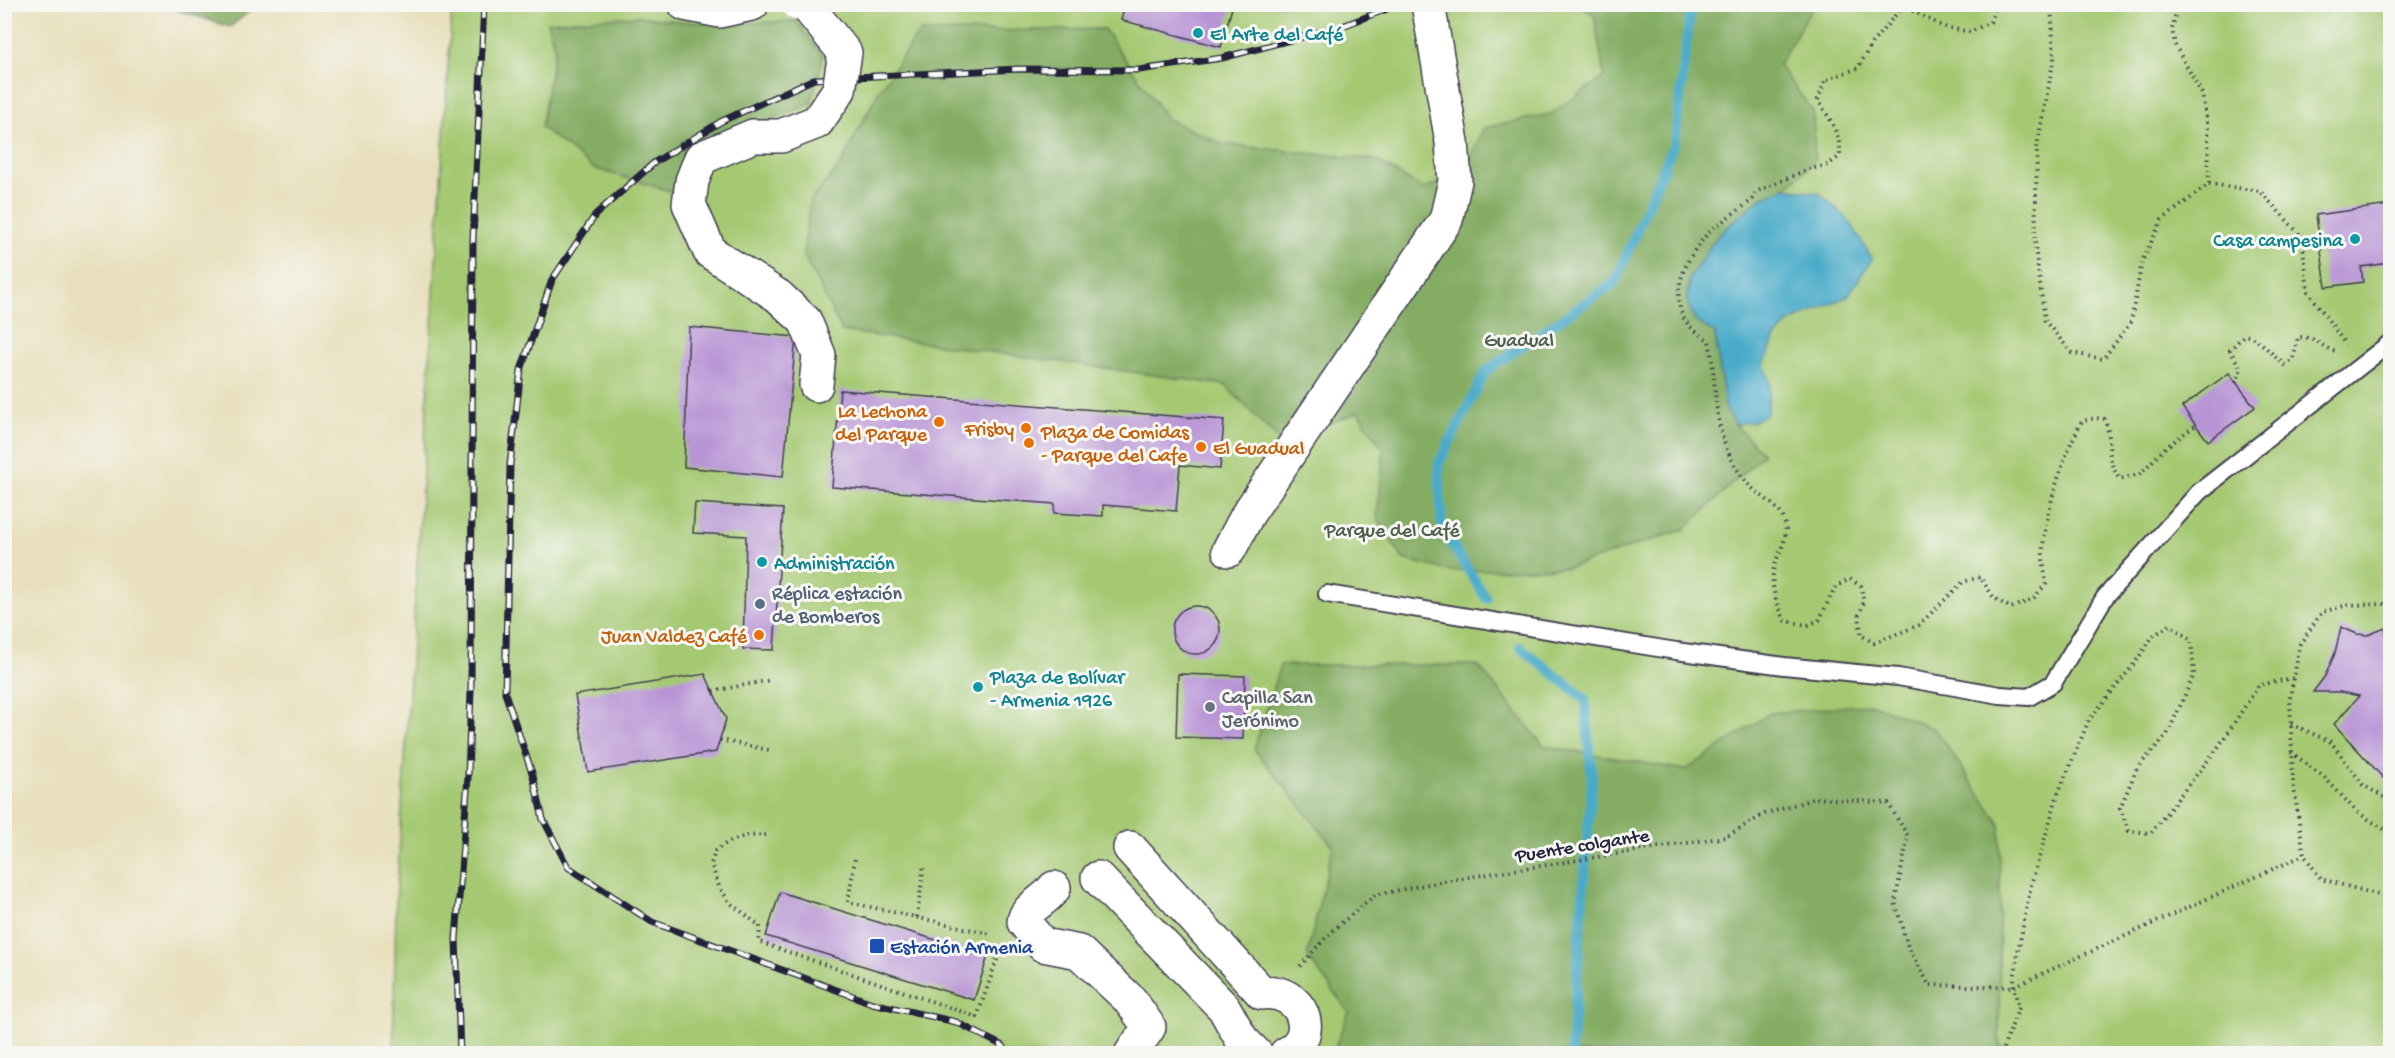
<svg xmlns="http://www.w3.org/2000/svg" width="2395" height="1058" font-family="'Gochi Hand',sans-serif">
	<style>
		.green { fill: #a5c972; stroke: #647656; stroke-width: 1.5 }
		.forest { fill: #84ad64; stroke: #536850; stroke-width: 1.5 }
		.water { fill: #4aabc9; stroke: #366682; stroke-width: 1.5 }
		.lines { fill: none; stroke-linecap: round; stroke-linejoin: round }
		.stream { stroke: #4aabc9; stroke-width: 10 }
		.building { fill: #b894d5 }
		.lane-casing { stroke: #403e4e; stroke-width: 20 }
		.street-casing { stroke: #403e4e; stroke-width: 36 }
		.path { stroke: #403e4e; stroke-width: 4; stroke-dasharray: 1.5 4.5; stroke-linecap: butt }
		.lane { stroke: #fff; stroke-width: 16 }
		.street { stroke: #fff; stroke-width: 33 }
		.rail-casing { stroke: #22223b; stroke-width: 7 }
		.rail { stroke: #f6f6f2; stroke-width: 4.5; stroke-dasharray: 14; stroke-linecap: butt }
		.street-bridge-casing { stroke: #403e4e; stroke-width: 36; stroke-linecap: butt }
		.street-bridge { stroke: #fff; stroke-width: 33 }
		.culture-dot { fill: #0f9aa8; stroke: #f6f6f2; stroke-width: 2 }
		.food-dot { fill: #e8710a; stroke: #f6f6f2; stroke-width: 2 }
		.service-dot { fill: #5c6f8a; stroke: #f6f6f2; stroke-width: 2 }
		.worship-dot { fill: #6b7280; stroke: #f6f6f2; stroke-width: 2 }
		.transit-dot { fill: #1a4fb4; stroke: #f6f6f2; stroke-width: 2 }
		.labels { text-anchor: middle; stroke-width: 6; stroke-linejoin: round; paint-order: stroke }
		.culture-label { font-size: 20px; fill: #0d838f; stroke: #f6f6f2; text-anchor: start }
		.park-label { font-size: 20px; fill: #505c4e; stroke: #f6f6f2 }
		.food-label { font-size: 20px; fill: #c56008; stroke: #f6f6f2; text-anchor: end }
		.service-label { font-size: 20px; fill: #4e5e75; stroke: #f6f6f2; text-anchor: start }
		.worship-label { font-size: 20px; fill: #5b616d; stroke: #f6f6f2; text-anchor: start }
		.street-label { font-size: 20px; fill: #22223b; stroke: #f6f6f2 }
		.transit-label { font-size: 20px; fill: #164399; stroke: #f6f6f2; text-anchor: start }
	</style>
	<rect width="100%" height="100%" fill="#f6f6f2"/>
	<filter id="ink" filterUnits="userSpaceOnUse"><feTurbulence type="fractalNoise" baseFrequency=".0167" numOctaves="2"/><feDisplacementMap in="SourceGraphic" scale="12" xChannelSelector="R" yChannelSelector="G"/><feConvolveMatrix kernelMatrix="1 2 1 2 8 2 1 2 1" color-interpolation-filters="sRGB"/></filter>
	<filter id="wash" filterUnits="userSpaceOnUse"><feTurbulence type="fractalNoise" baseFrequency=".008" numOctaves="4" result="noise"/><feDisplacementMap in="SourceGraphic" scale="24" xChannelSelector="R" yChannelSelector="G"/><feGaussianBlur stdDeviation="1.35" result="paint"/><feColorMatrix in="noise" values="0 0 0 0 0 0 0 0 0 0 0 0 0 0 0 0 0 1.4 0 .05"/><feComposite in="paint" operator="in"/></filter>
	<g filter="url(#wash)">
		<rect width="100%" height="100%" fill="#e8e0bc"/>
		<path class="green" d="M452,5H2390V1053L393,1054L396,903Z"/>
		<path class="forest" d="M162,5H257L230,27Z
			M1578,5H1814L1778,65L1813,111L1815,161L1785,188L1760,199L1718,235L1689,279L1687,301L1715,333L1725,406L1735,424L1763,454L1685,529L1568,568L1451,571L1403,559L1377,517L1384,450L1358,412L1281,442L1225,385L842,331L803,254L810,201L841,164L877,94L919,32L1104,29L1167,119L1222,144L1376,160L1423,189L1462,175L1484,128L1550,114L1604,77L1594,14Z
			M639,16C695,25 739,24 796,21L823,56L811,104L691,151L673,192L593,168L541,127L555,48L547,22Z
			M1280,665H1478L1544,746L1686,770L1770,713L1873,704L1935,729L2000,824L1999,1042L2004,1053H1333L1349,1012L1307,956L1333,846L1254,749Z"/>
		<path class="water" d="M1785,188L1819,193L1849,220L1872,259L1848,296L1788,323L1774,339L1764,365L1770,381L1767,414L1752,422L1735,424L1725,406L1715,333L1695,321L1687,301L1689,279L1718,235L1760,199Z"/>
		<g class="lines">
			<path class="stream" d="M1486,598L1442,529L1439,463L1486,371L1615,282L1675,141L1691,4
				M1520,647L1585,699L1592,779L1571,1054"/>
		</g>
		<g id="blocks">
			<path class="building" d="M1125,4H1233L1221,47L1121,20Z
				M2390,205V263L2361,267L2363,282L2326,287L2316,215Z
				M689,327L796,337L783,477L684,467Z
				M2229,373L2255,407L2208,441L2182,407Z
				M840,390L1224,420L1220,469L1180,465L1176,511L1103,505V516L1054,513L1055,504L832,487Z
				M695,503L783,509L774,650L743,649L746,536L693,533Z
				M1172 630a24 24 0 1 1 48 0a24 24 0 1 1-48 0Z
				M2341,627L2357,634L2368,635L2385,628L2390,654V871H2387L2386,781L2334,724L2359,696L2340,692H2313L2325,676L2335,653Z
				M705,674L726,719L716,752L588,772L575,695Z
				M1178,674L1245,676L1243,739L1176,737Z
				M780,892L988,956L974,1000L766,936Z"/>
		</g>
	</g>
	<g filter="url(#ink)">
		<use href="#blocks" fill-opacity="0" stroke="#403e4e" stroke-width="1.5"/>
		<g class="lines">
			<defs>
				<path id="lane" d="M1327,594L1676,651L1784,666L1898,677L2000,695L2029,697L2053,683L2105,597L2199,492L2390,343"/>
				<path id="street" d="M685,4L720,11L752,4
					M778,296L805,321L819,355L816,385
					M1229,550L1248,514L1446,220L1455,181L1452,142L1428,4
					M1130,848L1262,993C1302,988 1321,1035 1286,1054
					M1098,878L1224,1008L1242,1040L1256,1054
					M1054,888C1046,901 1025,907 1024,922L1043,945L1079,952L1131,1001L1149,1027L1131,1054"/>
			</defs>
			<use href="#lane" class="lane-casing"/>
			<use href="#street" class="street-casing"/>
			<path class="path" d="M1997,4L1990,22L1970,32L1944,27L1903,6L1872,43L1858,68L1825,80L1818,100C1829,118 1841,134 1840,156L1828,165L1806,170L1756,192L1752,200C1737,212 1716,223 1704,238C1686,259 1672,288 1682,315C1686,326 1700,334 1709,341C1717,380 1712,422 1731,458C1735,467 1742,477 1749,485C1760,497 1778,504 1784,520C1791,541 1775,554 1773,573C1771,591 1778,605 1785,621L1808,625L1819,620L1836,586L1850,579L1861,586L1864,602L1859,615L1861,635L1874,643L1919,625L1963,582L1980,577L1994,598L2011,608L2033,599L2046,584C2045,572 2042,559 2043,547C2047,507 2063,455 2082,421L2096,418L2104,419C2115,443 2102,455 2120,479L2140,474L2165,448L2196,425
				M2051,4L2054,58L2037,146L2035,247L2045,321L2072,353L2103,359L2131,322L2142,261L2162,220L2209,184L2260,191L2302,237L2308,291L2346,345
				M2178,4L2172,29L2175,45L2202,94L2208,129L2209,184
				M2236,383L2241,369L2230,350L2244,335C2261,338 2271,355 2285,365L2293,360L2298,337C2321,337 2320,349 2337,351
				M2390,602L2388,604L2347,605L2322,612L2300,644L2290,698L2293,782L2304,855L2321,879L2390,898
				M713,691L771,680
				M2291,724L2331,742L2363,785L2387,799
				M720,740L769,750
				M2291,752L2326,779L2357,812L2387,831
				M766,835L746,836L728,842L715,851L711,864L719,886L729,902L760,926L759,942L977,1017L1001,948
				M855,859L848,902L991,934
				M917,917L924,865
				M1300,966L1331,932L1375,895L1444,881L1725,837L1765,814L1816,798L1888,803L1908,836L1895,902L1908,947L1929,985L2013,987L2304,855
				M2001,1054L2019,1007L2013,987L2018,952L2031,885L2058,794L2089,720L2135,663L2153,636L2170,625L2191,640L2194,675L2167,735L2137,768L2120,808L2129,831L2151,833L2219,746L2259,685L2294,678"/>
			<use href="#lane" class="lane"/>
			<use href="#street" class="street"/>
			<defs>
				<path id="rail" d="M460,1054L456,939L468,777L471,691L473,238L484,4
					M1008,1054L1003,1046L956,1022L872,1003L652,922L568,867L543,819L533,776L505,693L510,465L521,370L552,280L596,214L655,162L722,121L814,79L1019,69L1139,70L1222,58L1340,27L1387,9L1392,4"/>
			</defs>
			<use href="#rail" class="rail-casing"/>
			<use href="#rail" class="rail"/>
			<defs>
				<path id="street-bridge" d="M778,296L710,252L689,204L692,181L701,158L753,136H781L817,122L839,90L845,53L806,5L798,4"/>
			</defs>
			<use href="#street-bridge" class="street-bridge-casing"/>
			<use href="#street-bridge" class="street-bridge"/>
		</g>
	</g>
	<g class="culture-dot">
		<circle cx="1198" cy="33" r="6"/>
		<circle cx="2355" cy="239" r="6"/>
		<circle cx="762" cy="562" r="6"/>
		<circle cx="978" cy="687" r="6"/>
	</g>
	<g class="food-dot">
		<circle cx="939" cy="422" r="6"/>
		<circle cx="1026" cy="428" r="6"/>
		<circle cx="1029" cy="443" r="6"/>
		<circle cx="1201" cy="447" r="6"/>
		<circle cx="759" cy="635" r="6"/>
	</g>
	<circle class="service-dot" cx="760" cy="604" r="6"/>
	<circle class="worship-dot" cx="1210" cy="707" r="6"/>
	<rect class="transit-dot" x="869" y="938" width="16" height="16" rx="3"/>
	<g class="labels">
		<g class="culture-label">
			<text x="1210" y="40">El Arte del Café</text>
			<text x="2343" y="246" text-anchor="end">Casa campesina</text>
			<text x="774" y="569">Administración</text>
			<text x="990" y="683">Plaza de Bolívar<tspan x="990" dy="23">- Armenia 1926</tspan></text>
		</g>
		<g class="park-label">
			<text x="1519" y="346">Guadual</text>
			<text x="1392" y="536">Parque del Café</text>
		</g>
		<g class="food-label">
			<text x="927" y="417">La Lechona<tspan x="927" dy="23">del Parque</tspan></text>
			<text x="1014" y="435">Frisby</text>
			<text x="1041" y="438" text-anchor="start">Plaza de Comidas<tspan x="1041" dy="23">- Parque del Cafe</tspan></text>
			<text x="1213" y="454" text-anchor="start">El Guadual</text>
			<text x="747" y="642">Juan Valdez Café</text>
		</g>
		<g class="service-label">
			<text x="772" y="599">Réplica estación<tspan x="772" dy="23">de Bomberos</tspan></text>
		</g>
		<g class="worship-label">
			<text x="1222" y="703">Capilla San<tspan x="1222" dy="23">Jerónimo</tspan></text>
		</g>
		<g class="street-label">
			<text transform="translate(1582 844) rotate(-9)" y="7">Puente colgante</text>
		</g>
		<g class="transit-label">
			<text x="890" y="953">Estación Armenia</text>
		</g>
	</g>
	<rect width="2395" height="1058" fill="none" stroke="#f6f6f2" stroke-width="24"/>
</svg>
